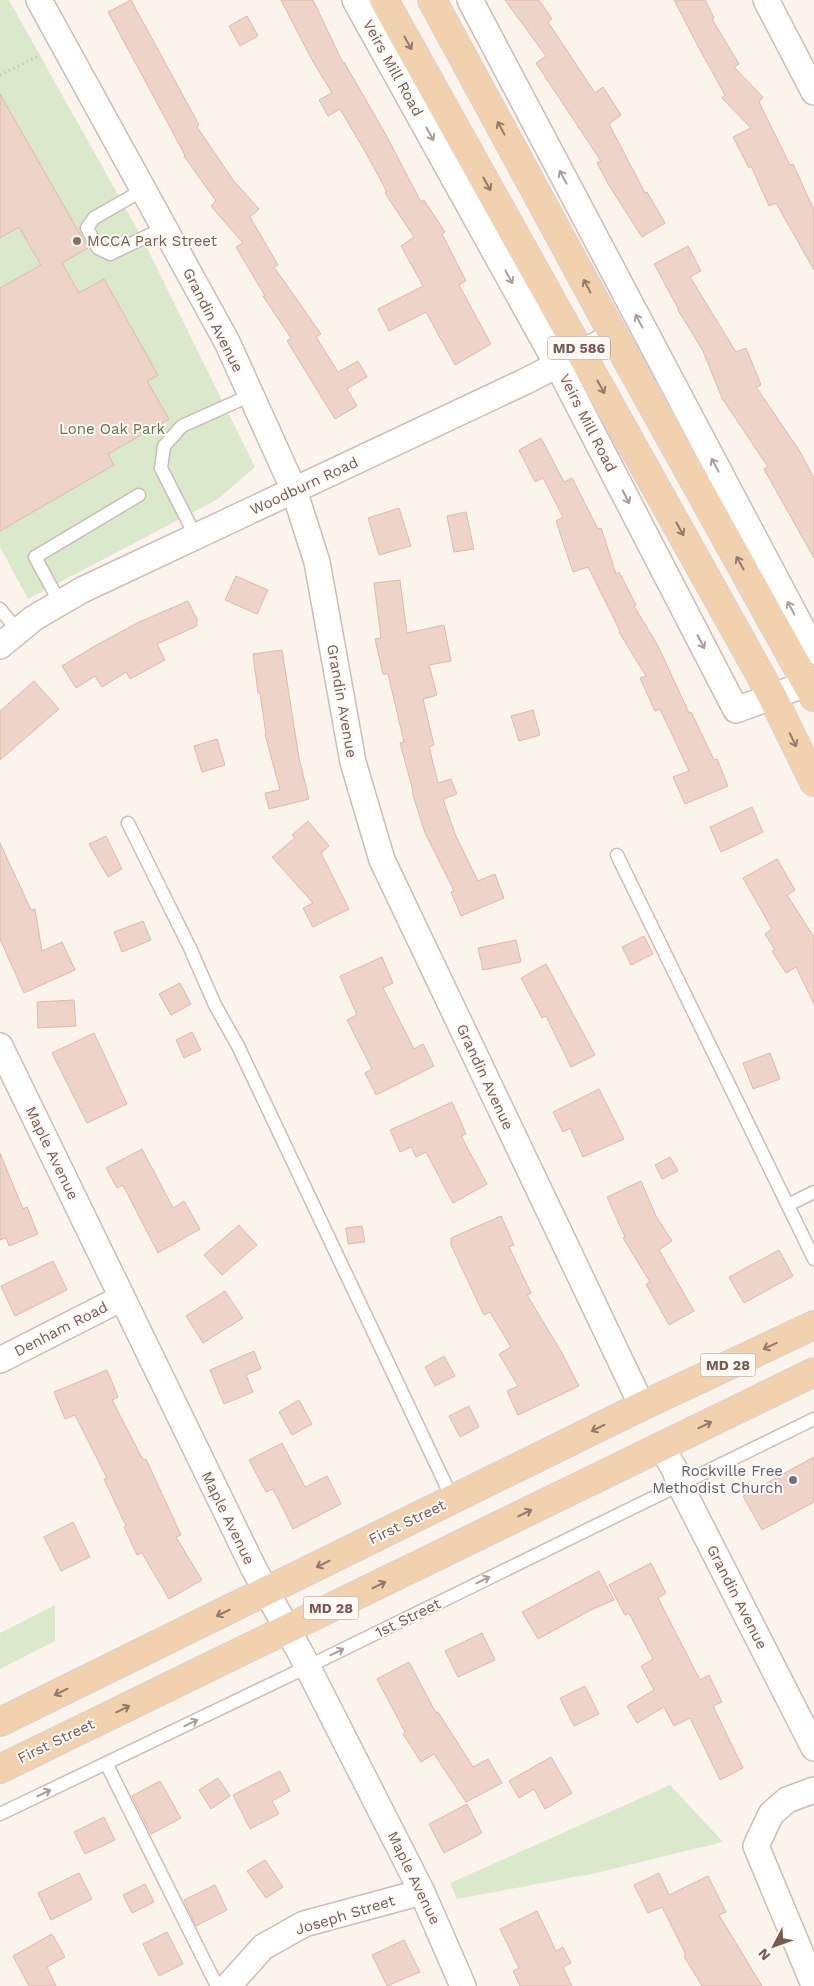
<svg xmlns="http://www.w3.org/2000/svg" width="814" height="1986" font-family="'Work Sans',sans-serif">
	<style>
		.green { fill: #dae8cc }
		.building { fill: #eed3c8; stroke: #deb9aa }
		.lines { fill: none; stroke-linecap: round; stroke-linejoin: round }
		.lane-casing { stroke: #cdbcb4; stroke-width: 15 }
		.street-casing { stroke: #cdbcb4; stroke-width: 28 }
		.primary-casing { stroke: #d8d1cf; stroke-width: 30 }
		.path { stroke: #d3b6aa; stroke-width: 3; stroke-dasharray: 1 4; stroke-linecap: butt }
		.lane { stroke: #fff; stroke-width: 12 }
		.street { stroke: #fff; stroke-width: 25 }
		.primary { stroke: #f1d1ae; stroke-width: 28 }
		.oneway { stroke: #947869 }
		.oneway2 { stroke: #ac9d97 }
		.education-dot { fill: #8d6e63; stroke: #fef9f4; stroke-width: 2 }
		.worship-dot { fill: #6b7280; stroke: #fef9f4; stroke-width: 2 }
		.labels { text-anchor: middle; stroke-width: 4; stroke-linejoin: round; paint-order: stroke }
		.shield { fill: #fef9f4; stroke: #9e8a83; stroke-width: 1 }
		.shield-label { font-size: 14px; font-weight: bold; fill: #755b52 }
		.street-label { font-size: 15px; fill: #755b52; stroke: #fef9f4 }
		.education-label { font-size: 15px; fill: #785e54; stroke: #fef9f4; text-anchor: start }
		.park-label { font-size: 15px; fill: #5e784b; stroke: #fef9f4 }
		.worship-label { font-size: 15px; fill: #5b616d; stroke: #fef9f4; text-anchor: end }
	</style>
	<rect width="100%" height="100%" fill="#fbf4ed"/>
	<path class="green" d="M0,0H9L141,236L255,467L218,499L28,599L0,547Z
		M55,1605V1641L0,1669V1633Z
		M670,1785L723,1842L596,1873L457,1899L450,1883Z"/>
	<path class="building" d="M131,0L199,125L197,127L233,180L259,209L250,217L278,265L274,267L321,334L316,337L338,372L358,361L367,377L347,389L357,406L335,419L287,341L291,338L263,296H265L236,247L243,243L211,206L216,201L184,156L185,155L108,12Z
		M281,0H313L343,63L344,62L386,135L421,202L424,200L445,232L442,234L466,281L459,285L491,344L455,365L426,312L389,331L378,309L423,286L401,246L414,237L385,193L387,192L366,153L340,109L328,116L319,100L332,93L311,58Z
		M505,0H539L552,19L548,22L595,93L603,87L621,115L609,124L645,193L647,192L665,223L642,237L610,187L597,163L601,161L536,63L546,56Z
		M674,0H705L714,18L712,19L739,64L734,67L763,97L759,102L790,165L793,164L814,210V270L776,203L769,206L751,166L749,168L733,137L751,128L722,98L725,95L699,48Z
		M247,16L258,36L240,46L229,26Z
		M0,94L88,248L62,263L79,293L104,279L158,375L147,381L169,419L108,454L114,465L0,531V288L41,265L19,227L0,238Z
		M688,246L701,271L690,277L736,352L746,348L761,385L756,387L799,450L814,478V558L764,469L768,467L722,398L703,351L678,310H679L654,264Z
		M541,438L564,482L572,478L598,529L601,528L616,574L619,572L636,605L634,606L658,646L689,713L691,712L714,760L717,759L728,786L685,804L673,777L689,771L660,709L655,711L640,678L646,676L619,632L620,631L588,567L573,572L556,521L563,517L543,478L535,482L519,450Z
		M399,508L411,546L379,555L368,518Z
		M466,512L474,549L454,552L447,516Z
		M236,576L268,590L257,614L225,600Z
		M400,580L407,633L444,625L451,661L429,665L437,695L423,699L434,745L429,747L438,783L451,779L457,794L443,799L455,834L478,881L495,874L504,898L461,916L451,892L454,891L425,833L412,792L413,791L400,743L404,742L388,674H383L375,639L381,638L374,583Z
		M188,601L197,619V626L157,644L165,660L130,679L126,672L102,687L95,676L76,688L62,666L93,647L139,622Z
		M282,650L299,758L309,799L269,809L265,793L280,790L265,734H266L260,693H258L253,654Z
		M34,681L59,709L0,760V711Z
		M533,710L540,735L519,741L511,716Z
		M217,739L225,765L202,772L194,746Z
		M752,807L763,832L721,852L710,827Z
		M308,821L329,846L321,853L349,909L313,927L303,908L313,903L272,857L295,838L292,835Z
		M106,836L122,869L108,877L89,844Z
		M0,843L31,910L35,909L42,951L62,942L75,970L24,993L0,939Z
		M777,859L795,890L787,895L814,937V1004L796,967L786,973L772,951L775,950L765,934L772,929L743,878Z
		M143,921L151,940L122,952L114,932Z
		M644,936L653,954L631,965L622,947Z
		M516,940L521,962L483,970L478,948Z
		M382,957L393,983L383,988L414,1049L423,1044L434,1066L376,1095L365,1073L372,1069L347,1020L357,1015L340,976Z
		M546,964L595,1055L571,1067L546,1016L542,1018L521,978Z
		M180,983L191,1004L171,1015L159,994Z
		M74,1000L76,1026L38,1028L37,1002Z
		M192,1032L201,1050L184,1058L176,1040Z
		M94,1033L127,1104L87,1123L52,1053Z
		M770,1053L780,1079L753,1089L743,1063Z
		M599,1089L624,1139L583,1157L570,1128L563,1132L553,1112Z
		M452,1102L466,1134L461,1136L487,1184L453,1203L426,1152L416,1157L411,1147L400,1152L390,1130Z
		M142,1149L173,1208L184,1201L200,1229L158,1253L123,1185L117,1188L106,1168Z
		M0,1153L23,1209L27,1207L38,1234L9,1246L6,1238L0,1240Z
		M670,1157L678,1171L662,1179L655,1165Z
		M641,1181L656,1216L672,1241L659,1250L694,1311L669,1325L646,1284L650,1282L623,1238L625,1237L607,1197Z
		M501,1216L514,1245L509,1247L531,1293L527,1295L562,1353L579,1386L518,1415L507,1391L518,1386L499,1354L511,1347L490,1312L484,1315L451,1245V1238Z
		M239,1225L257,1245L222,1275L204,1255Z
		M362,1226L365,1242L348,1244L346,1228Z
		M779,1250L793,1276L744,1303L729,1277Z
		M53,1261L67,1290L15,1316L1,1286Z
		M225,1291L243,1318L203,1343L186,1316Z
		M254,1351L261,1369L246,1375L253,1392L224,1404L210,1370Z
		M444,1356L455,1376L435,1386L425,1367Z
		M107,1370L118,1397L112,1400L143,1460L146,1459L181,1535L176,1537L202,1580L169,1599L142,1553L137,1555L124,1527L126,1526L104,1479L107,1478L75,1415L65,1419L54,1392Z
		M299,1400L312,1424L292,1435L279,1412Z
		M469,1406L479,1427L460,1437L449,1416Z
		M282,1443L305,1487L327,1476L341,1504L293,1529L273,1489L266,1492L249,1460Z
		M814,1457V1502L762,1530L743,1496Z
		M73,1522L90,1557L61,1571L44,1537Z
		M651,1563L666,1593L658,1598L700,1680L709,1675L722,1702L713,1706L743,1768L720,1780L690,1718L674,1726L664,1707L637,1723L627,1706L654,1690L641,1666L653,1659L629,1613L625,1615L609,1585Z
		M599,1571L614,1600L591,1610L538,1639L522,1612Z
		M482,1633L495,1660L458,1677L445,1651Z
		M409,1662L436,1713L438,1712L473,1767L488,1759L502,1783L466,1802L434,1754L421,1762L403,1734L405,1732L377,1679Z
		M585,1686L599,1714L574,1726L560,1698Z
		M551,1757L572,1793L545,1809L534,1789L519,1798L509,1781Z
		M280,1771L290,1791L272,1801L279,1814L250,1829L233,1795Z
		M218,1778L230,1796L211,1809L199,1790Z
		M160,1781L181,1818L151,1834L132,1796Z
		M467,1804L482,1833L444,1853L429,1824Z
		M104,1817L115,1840L85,1854L74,1832Z
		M265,1860L283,1887L266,1898L247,1871Z
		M79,1873L92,1899L51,1920L38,1893Z
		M659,1873L669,1895L708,1876L726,1912L719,1915L762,1986H702L684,1956L686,1955L662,1907L648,1913L634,1885Z
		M145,1884L154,1902L132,1913L123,1895Z
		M215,1885L227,1910L196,1926L184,1900Z
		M537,1911L556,1951L563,1947L571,1963L563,1967L572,1986H520L513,1971L519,1968L500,1929Z
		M167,1932L183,1964L159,1976L143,1944Z
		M52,1934L65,1957L47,1967L56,1986H29L13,1956Z
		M404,1940L420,1972L387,1986L372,1955Z"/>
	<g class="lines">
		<defs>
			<path id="lane" d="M143,190L94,218L87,228L98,248L110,254L164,228
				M196,537L161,468L164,446L182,426L251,395
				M60,603L35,557L139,495
				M0,609L18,631
				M128,823L190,948L215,1005L238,1046L453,1500
				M617,855L814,1259
				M788,1205L814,1192
				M106,1763L217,1986
				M0,1814L307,1667L814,1419"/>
			<path id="street" d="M39,0L227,342L294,490L317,562L353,762L382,860L642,1406
				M355,0L558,366L736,710L814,681
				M470,0L814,651
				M766,0L814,92
				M0,646L34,618L82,590L524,382L614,336
				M0,1046L254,1569L300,1652L422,1892L463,1986
				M0,1360L122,1298
				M661,1447L675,1470L679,1483L814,1748
				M814,1790L787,1800L771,1814L756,1846L814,1985
				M228,1986L263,1947L304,1924L422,1892"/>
			<path id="primary" d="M384,0L747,651L773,698L814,782
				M432,0L614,336L814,697
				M0,1722L642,1406L814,1325
				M0,1769L814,1372"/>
		</defs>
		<use href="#lane" class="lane-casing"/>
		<use href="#street" class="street-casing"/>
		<use href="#primary" class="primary-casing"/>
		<path class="path" d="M0,75L40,55"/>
		<use href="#lane" class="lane"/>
		<use href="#street" class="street"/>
		<use href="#primary" class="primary"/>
	</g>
	<defs><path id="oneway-shaft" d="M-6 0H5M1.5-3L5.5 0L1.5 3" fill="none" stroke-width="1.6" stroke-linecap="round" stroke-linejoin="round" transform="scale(1.25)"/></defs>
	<g class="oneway">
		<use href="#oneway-shaft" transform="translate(408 43) rotate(61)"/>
		<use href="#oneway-shaft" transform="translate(501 128) rotate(-118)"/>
		<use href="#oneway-shaft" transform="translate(487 184) rotate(61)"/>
		<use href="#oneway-shaft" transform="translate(587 286) rotate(-118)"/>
		<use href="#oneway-shaft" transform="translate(601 387) rotate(61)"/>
		<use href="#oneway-shaft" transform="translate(680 529) rotate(61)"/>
		<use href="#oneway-shaft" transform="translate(740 563) rotate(-119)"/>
		<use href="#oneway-shaft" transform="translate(793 740) rotate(64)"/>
		<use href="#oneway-shaft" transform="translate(770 1346) rotate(155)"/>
		<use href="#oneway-shaft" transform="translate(705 1425) rotate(-26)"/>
		<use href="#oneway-shaft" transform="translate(598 1428) rotate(154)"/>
		<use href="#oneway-shaft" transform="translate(525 1513) rotate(-26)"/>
		<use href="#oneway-shaft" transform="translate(323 1564) rotate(154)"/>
		<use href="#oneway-shaft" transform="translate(379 1585) rotate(-26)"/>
		<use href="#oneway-shaft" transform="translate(223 1613) rotate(154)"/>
		<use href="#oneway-shaft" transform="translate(61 1692) rotate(154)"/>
		<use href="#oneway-shaft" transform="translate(123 1709) rotate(-26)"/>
	</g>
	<g class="oneway2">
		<use href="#oneway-shaft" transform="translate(430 134) rotate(61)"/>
		<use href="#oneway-shaft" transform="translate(563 177) rotate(-118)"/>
		<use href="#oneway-shaft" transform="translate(509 277) rotate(61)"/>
		<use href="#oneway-shaft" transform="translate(639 321) rotate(-118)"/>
		<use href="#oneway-shaft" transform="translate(715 465) rotate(-118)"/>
		<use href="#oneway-shaft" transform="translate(626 497) rotate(63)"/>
		<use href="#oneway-shaft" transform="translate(791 608) rotate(-118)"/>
		<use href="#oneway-shaft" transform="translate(701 642) rotate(63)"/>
		<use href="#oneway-shaft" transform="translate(483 1580) rotate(-26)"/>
		<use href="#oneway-shaft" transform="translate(337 1652) rotate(-26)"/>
		<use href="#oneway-shaft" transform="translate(191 1723) rotate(-25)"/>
		<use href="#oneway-shaft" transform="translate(44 1793) rotate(-26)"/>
	</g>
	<circle class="education-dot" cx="77" cy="241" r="5"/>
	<circle class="worship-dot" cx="793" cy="1480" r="5"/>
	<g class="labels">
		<g class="shield">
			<rect x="548" y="336.5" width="62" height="23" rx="4"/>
			<rect x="700.5" y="1353.5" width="55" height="23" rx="4"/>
			<rect x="303.5" y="1596.5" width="55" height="23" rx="4"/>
		</g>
		<g class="shield-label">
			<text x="579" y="353">MD 586</text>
			<text x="728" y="1370">MD 28</text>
			<text x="331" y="1613">MD 28</text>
		</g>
		<g class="street-label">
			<text transform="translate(393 68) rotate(61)" y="5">Veirs Mill Road</text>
			<text transform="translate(213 320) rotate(63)" y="5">Grandin Avenue</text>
			<text transform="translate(588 423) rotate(63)" y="5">Veirs Mill Road</text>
			<text transform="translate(304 486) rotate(-25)" y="5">Woodburn Road</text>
			<text transform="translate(342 701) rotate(80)" y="5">Grandin Avenue</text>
			<text transform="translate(485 1077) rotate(65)" y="5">Grandin Avenue</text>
			<text transform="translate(52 1153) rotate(64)" y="5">Maple Avenue</text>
			<text transform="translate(61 1329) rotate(-27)" y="5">Denham Road</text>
			<text transform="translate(228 1518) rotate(64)" y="5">Maple Avenue</text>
			<text transform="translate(407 1522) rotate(-26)" y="5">First Street</text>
			<text transform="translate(737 1597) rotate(63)" y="5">Grandin Avenue</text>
			<text transform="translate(408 1618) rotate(-26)" y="5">1st Street</text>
			<text transform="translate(56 1741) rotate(-26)" y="5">First Street</text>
			<text transform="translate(414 1878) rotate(64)" y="5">Maple Avenue</text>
			<text transform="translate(345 1915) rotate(-17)" y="5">Joseph Street</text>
		</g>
		<g class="education-label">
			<text x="87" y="246">MCCA Park Street</text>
		</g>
		<g class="park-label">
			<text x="112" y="434">Lone Oak Park</text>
		</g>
		<g class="worship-label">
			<text x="783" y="1476">Rockville Free<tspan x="783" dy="17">Methodist Church</tspan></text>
		</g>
	</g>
	<g transform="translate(774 1946) rotate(229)" stroke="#fef9f4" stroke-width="4" paint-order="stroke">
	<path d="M0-4L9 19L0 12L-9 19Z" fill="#755b52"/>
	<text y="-8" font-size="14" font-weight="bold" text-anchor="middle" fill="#755b52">N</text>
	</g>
</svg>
